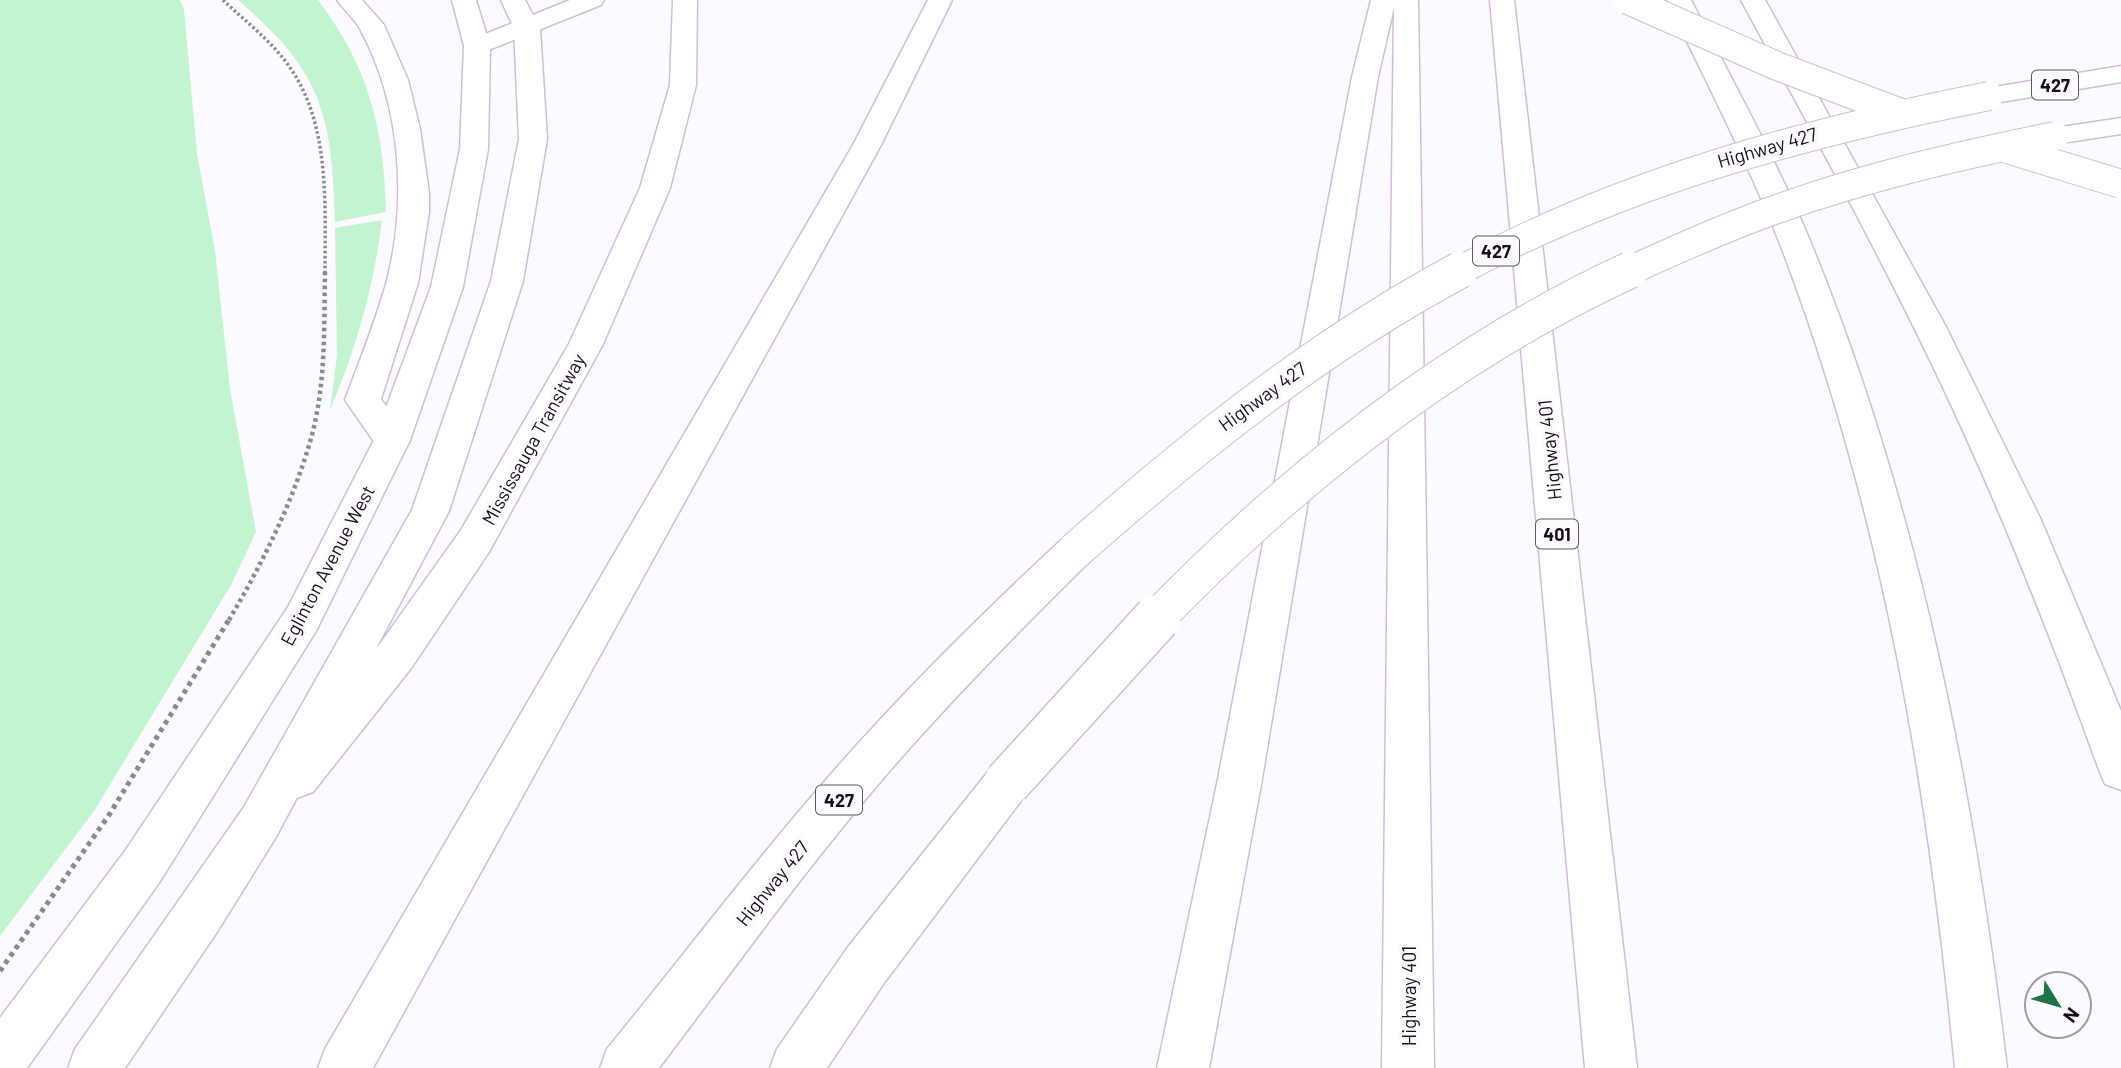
<svg xmlns="http://www.w3.org/2000/svg" width="2121" height="1068" font-family="Barlow,sans-serif">
  <rect width="100%" height="100%" fill="#fcf9ff"/>
  <path fill="#c2f4d1" d="M0,0H180L184,10L197,154L215,251L230,389L256,532L231,585L94,811L0,936Z
    M238,0H318C369,67 384,129 386,212L335,222C332,113 322,72 238,0Z
    M382,220C374,286 356,349 330,410L337,355L335,228Z"/>
  <g fill="none" stroke-linecap="round" stroke-linejoin="round">
    <g stroke="#cfbed9" stroke-width="3">
      <path id="minor" d="M337,0H362L384,25L408,80L420,129L429,193V212L418,283L381,399L410,440L405,449L392,453L379,449L345,400C359,362 375,323 386,284C408,202 401,104 360,29C354,18 344,10 337,0Z
        M570,0H604L601,5L486,51L477,54L468,51L464,46L468,41Z
        M673,0H697L696,85L670,188L603,344L489,552L412,667L313,792L297,798L281,792L275,777L281,762L382,641L461,530L569,344L640,188L670,85Z"/>
    </g>
    <g stroke="#cfbed9" stroke-width="3">
      <path id="major" d="M452,0H476L490,46L488,149L463,287L410,440L316,631L159,883L27,1068H0V1018L125,851L288,607L374,440L431,287L460,149L464,46Z
        M501,0H525L540,28L547,139L523,281L449,511L276,837L217,932L125,1068H68L75,1049L244,807L412,510L491,281L519,139L514,28Z"/>
    </g>
    <g stroke="#cfbed9" stroke-width="3">
      <path id="highway" d="M928,0H952L881,145L373,1068H318L325,1049L853,145Z
        M1371,0H1418L1434,1068H1382L1394,7L1378,77L1262,779L1209,1068H1157L1218,779L1352,77Z
        M1490,0H1514L1637,1068H1585Z
        M1667,0H1691C1733,82 1778,163 1813,248C1920,511 1973,787 2007,1068H1955C1928,786 1883,515 1782,249C1749,164 1706,82 1667,0Z
        M1741,0H1765L1946,327L2041,520L2121,711V790L2105,784L2099,770C2051,636 1999,505 1938,377C1877,249 1808,124 1741,0Z
        M2121,66V82L1989,104L1979,102L1975,96L1979,90L1989,88Z
        M2121,118V134L2055,144L2045,142L2041,136L2045,130L2055,128Z
        M1075,535L1089,540L1094,551L1089,562C1027,623 966,685 908,750C819,850 740,961 659,1068H600L607,1049C696,940 781,826 877,723C936,659 998,599 1061,540Z
        M1007,762L1023,768L1029,783L1023,798L884,983L827,1068H770L777,1049L848,947L991,768Z"/>
    </g>
    <path stroke="#8d8991" stroke-width="3.5" stroke-dasharray="2.5 2.5" stroke-linecap="butt" d="M223,0C246,22 273,42 291,69C330,126 325,205 325,272"/>
    <path stroke="#8d8991" stroke-width="4.5" stroke-dasharray="3.5 3.5" stroke-linecap="butt" d="M229,620C263,562 294,500 312,435C326,382 324,324 325,270"/>
    <path stroke="#8d8991" stroke-width="5" stroke-dasharray="4.5 4.5" stroke-linecap="butt" d="M0,971L109,815L230,618"/>
    <use href="#minor" fill="#fff" fill-rule="evenodd"/>
    <use href="#major" fill="#fff" fill-rule="evenodd"/>
    <use href="#highway" fill="#fff" fill-rule="evenodd"/>
    <g stroke="#cfbed9" stroke-width="30" stroke-linecap="butt">
      <path id="highway-bridge-far2" d="M1628,0L1777,66L1901,113
        M2004,148L2121,184
        M1457,272C1623,182 1804,133 1989,96
        M1627,272C1677,249 1728,226 1780,208C1869,176 1962,155 2055,136"/>
    </g>
    <g stroke="#cfbed9" stroke-width="38" stroke-linecap="butt">
      <path id="highway-bridge-far1" d="M1075,551C1195,445 1318,346 1460,270
        M1155,620C1291,480 1452,352 1630,270"/>
    </g>
    <g stroke="#cfbed9" stroke-width="49" stroke-linecap="butt">
      <path id="highway-bridge" d="M1007,783L1157,618"/>
    </g>
    <use href="#highway-bridge-far2" stroke="#fff" stroke-width="28"/>
    <use href="#highway-bridge-far1" stroke="#fff" stroke-width="36"/>
    <use href="#highway-bridge" stroke="#fff" stroke-width="46"/>
  </g>
  <g text-anchor="middle" dominant-baseline="central" stroke-width="7" stroke-linejoin="round" paint-order="stroke">
    <g fill="#fcf9ff" stroke="#5b565f" stroke-width="2">
      <rect x="2032" y="70.5" width="46" height="29" rx="5"/>
      <rect x="1473" y="236.5" width="46" height="29" rx="5"/>
      <rect x="1536" y="519.5" width="42" height="29" rx="5"/>
      <rect x="816" y="785.5" width="46" height="29" rx="5"/>
    </g>
    <g font-size="18" font-weight="bold" fill="#16101a">
      <text x="2055" y="85">427</text>
      <text x="1496" y="251">427</text>
      <text x="1557" y="534">401</text>
      <text x="839" y="800">427</text>
    </g>
    <g font-size="19" fill="#16101a" stroke="#fcf9ff">
      <text transform="translate(1767 147) rotate(-16)">Highway 427</text>
      <text transform="translate(1262 396) rotate(-36)">Highway 427</text>
      <text transform="translate(533 439) rotate(-61)">Mississauga Transitway</text>
      <text transform="translate(1549 450) rotate(-96)">Highway 401</text>
      <text transform="translate(327 565) rotate(-62)">Eglinton Avenue West</text>
      <text transform="translate(772 883) rotate(-51)">Highway 427</text>
      <text transform="translate(1408 996) rotate(-90)">Highway 401</text>
    </g>
  </g>
  <g transform="translate(2058 1005) rotate(127)"><circle r="33" fill="#fcf9ff" stroke="#a09ca3" stroke-width="2"/>
  <path d="M0-5L12 26L0 18L-12 26Z" fill="#207345"/>
  <text y="-10" font-size="19" font-weight="bold" text-anchor="middle" fill="#16101a">N</text>
  </g>
</svg>
